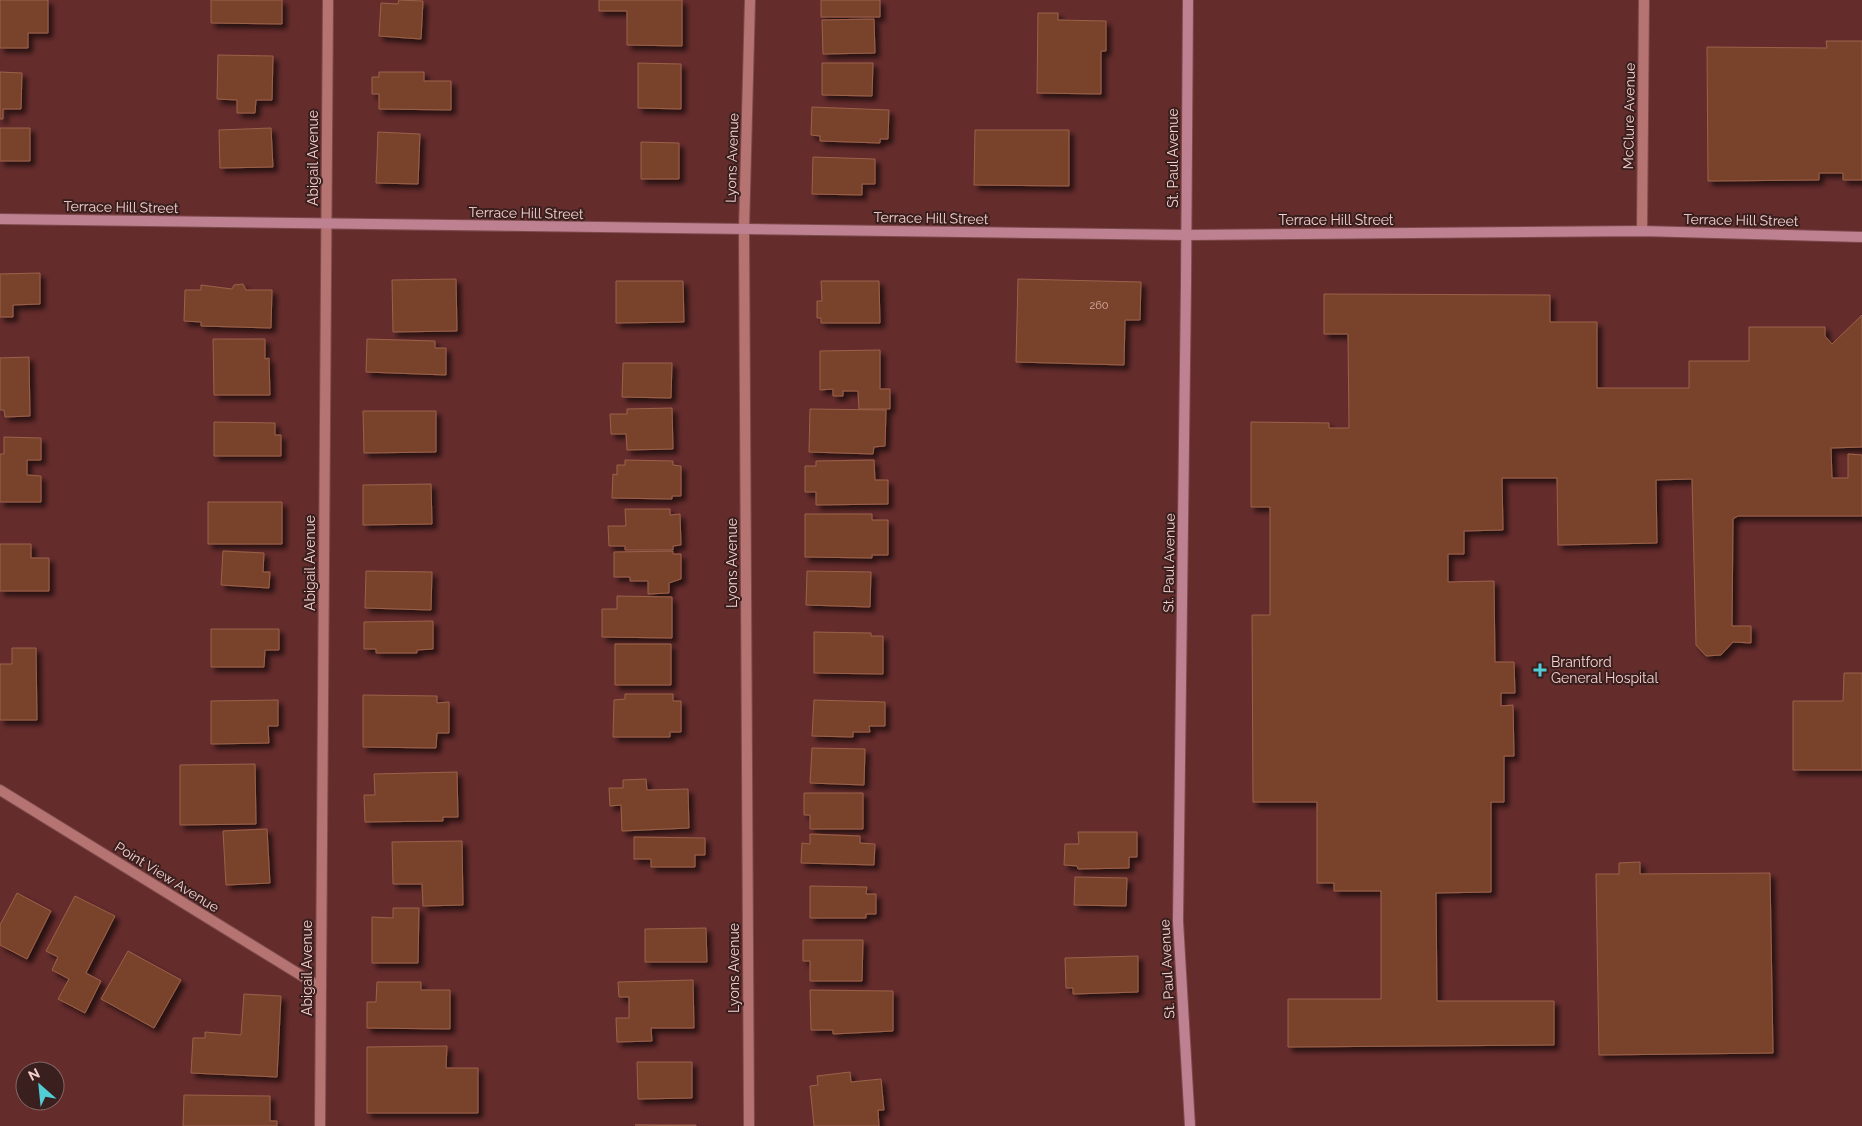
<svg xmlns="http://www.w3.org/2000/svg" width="1862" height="1126" font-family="Raleway,sans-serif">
  <defs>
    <filter id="shadow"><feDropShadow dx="4.5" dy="4.5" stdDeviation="2.5" flood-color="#0009"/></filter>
  </defs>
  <rect width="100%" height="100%" fill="#652c2c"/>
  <path fill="#79432c" stroke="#9b614a" filter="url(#shadow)" d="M0,0H48V33H28V48H0Z
    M211,0H282V24L211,23Z
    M399,0L423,1L421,39L379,36L381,3L398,4Z
    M599,0H682V46L627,45V11H599Z
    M821,0H880V17H821Z
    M1038,13H1058V20L1106,21V51H1101V94L1037,93Z
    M874,19L875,53L823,54L822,20Z
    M1826,41H1862V180H1843V173H1819V180L1708,181L1707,47L1827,48Z
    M218,55L273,56L272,100H256L255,113H237V100L217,99Z
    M638,63L681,64V109L638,108Z
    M822,63H873L872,96L822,95Z
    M0,72L22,73L21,109H3V119H0Z
    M379,72H424V81H451V110L379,109V94H372V77H379Z
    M812,107L889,110L888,139H880V143L820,141V136L811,135Z
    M0,128H30V161H0Z
    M271,128L273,167L220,168L219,130Z
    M975,130H1069V186L974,185Z
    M378,132L420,134L418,184L376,183Z
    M641,142L679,143V179H641Z
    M813,157L875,159V184H862V195L812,194Z
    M40,273V304L13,305V317H0V274Z
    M456,279L457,331L393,332L392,280Z
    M1018,279L1141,282L1140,320H1125L1124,365L1016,362Z
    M616,281H683L684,322L616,323Z
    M821,281H879L880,323H821V318H817V301H822Z
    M243,284L246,290H272L271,328L201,326V322L184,321L185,290H201V285L232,289L234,285Z
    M1324,294L1550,295V322H1597V388H1689V361H1749V327H1825V336L1832,344L1862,315V447L1831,448L1832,478H1848V454L1862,455V516H1738L1733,519L1732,626H1751V643L1733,642L1721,655L1706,656L1696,645L1692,479L1656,480L1657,543L1558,545L1557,478H1502L1503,530L1464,531V554H1448V582L1494,581L1495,662H1514L1515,693H1501V706L1513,705L1514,756H1504V802H1491V892L1436,893L1437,1001H1554V1045L1288,1047V999H1381V891H1334V883H1317V802H1253L1252,615H1270V507H1251V422L1329,423V428H1349L1348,334H1324Z
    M213,339H265V359L269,358L270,395H214Z
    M367,339L435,341V348H446V375L366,372Z
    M880,350V389H890V409H859L858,391H843V396H833V389L820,390V351Z
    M29,357L30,416L5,417L4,410H0V358Z
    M623,363H672L671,398L622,397Z
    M672,408L673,449L627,450L626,434H611L610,414H627V409Z
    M810,409L886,410L885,446L874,447L873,454L809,452Z
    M363,411H436V452L364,453Z
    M214,422L275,423V435H281V456H214Z
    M4,437L41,438V460H27V475L41,476V502H0V454H4Z
    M625,460L673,461V465L681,466V496H672V499L612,498L613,474L617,475V465H625Z
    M874,460L875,480H888V504L816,505V492H805V466H816V461Z
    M431,484L432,524L363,525V485Z
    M208,502H282V544H208Z
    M625,509H670V515L680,514L681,545L673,546V550H625V546H609L608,526H626Z
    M805,514H872V520H888V555H872V558L805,557Z
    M0,544H31V558H49V591H0Z
    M223,551L264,553L263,572H270L269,588L221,585Z
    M673,551V554H681V579L669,583V593L648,594V581H630V577H614V552Z
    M366,571L432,572L431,610L365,608Z
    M807,571L871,572L870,607L806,605Z
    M617,596L672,597V638L602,637V609H617Z
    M433,621V649L417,650V653H376V649H364V622Z
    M211,629H279V650H265L264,667H211Z
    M814,632L871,633V636H883V674L814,673Z
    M615,644H671V685H615Z
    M12,648H36L37,720H0V664H12Z
    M1844,673H1862V770H1793V701H1843Z
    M625,694H673V701H681V732H670V737H613L614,700L625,699Z
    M363,695L437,696V703L449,702V733H437L436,748L363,747Z
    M278,700V726H268L269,743L211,744V701Z
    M814,700L885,702V726H869L870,732H853V737L812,736Z
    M812,748L865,749L864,785L810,783Z
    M255,764L256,824L180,825V765Z
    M457,772L458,817H443V821L365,822L364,795H375L374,774Z
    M646,779L647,790L688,789L689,828L622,831L621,805L610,806L609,788H623V780Z
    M804,793H863V829H810V815H804Z
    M267,829L270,883L226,885L223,831Z
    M1078,832H1137V857H1129V868L1078,869L1077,866L1064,865L1065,844H1079Z
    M810,834L860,836V843L875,844L874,865L801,863L802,843L810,844Z
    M634,837L705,838V855H695V867H651V859H634Z
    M462,841L463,905L423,906L422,884H393L392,842Z
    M1640,862V874L1770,873L1773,1053L1599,1055L1596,874H1619V863Z
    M1075,877L1127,878L1126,906L1074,905Z
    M810,886L867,887L866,894H876V914H866V918H810Z
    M17,893L51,911L27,959L0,945V925Z
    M75,896L115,916L86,973L101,981L85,1013L58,999L69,979L52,970L58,957L46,951Z
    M393,908H419L418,963H372V917L393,918Z
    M706,928L707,962H645V929Z
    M803,940H863L862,981H810V961H803Z
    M128,951L181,980L154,1028L101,999Z
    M1138,956V992L1073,994V988H1066L1065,958Z
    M693,980L694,1028H651L652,1041L617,1042L616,1018H629V997H619L618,982Z
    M377,982H421V990H450V1029L367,1028V1002H376Z
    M810,990L893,991V1031L833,1034V1030H811Z
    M244,994L281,996L277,1077L191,1073L193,1038H205V1032L241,1035Z
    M447,1046L446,1068H478V1113H367V1047Z
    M637,1062H692V1098L638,1099Z
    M850,1072L851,1082L881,1079L884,1110H878L879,1126H814L810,1086L818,1085L817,1076Z
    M184,1095L270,1096V1121H277V1126H183Z
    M635,1125H696V1126Z"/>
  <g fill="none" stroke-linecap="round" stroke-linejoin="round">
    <g stroke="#7c4a4b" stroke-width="12">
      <path id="street" d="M1642,231L1644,0
        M0,790L320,987
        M320,1126L328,0
        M749,1126L744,229L750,0"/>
    </g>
    <g stroke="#7c4a4b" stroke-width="12">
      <path id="secondary" d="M1188,0L1186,284L1178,921L1190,1126
        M0,219L1187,235L1642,231L1862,237"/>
    </g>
    <use href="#street" stroke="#b57471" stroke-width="10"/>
    <use href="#secondary" stroke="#be8191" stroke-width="10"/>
  </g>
  <path fill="#52ccd5" stroke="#391f1e" stroke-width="2" d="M1537.5 662.5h5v5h5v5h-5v5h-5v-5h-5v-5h5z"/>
  <g text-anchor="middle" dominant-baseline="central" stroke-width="4" stroke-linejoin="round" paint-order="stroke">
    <g font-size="11" fill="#d6ada6">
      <text x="1099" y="305">260</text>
    </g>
    <g font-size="14" fill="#f5d0ce" stroke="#391f1e">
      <text transform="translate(1629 116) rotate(-89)">McClure Avenue</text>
      <text transform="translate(313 158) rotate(-90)">Abigail Avenue</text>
      <text transform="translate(732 158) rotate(-88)">Lyons Avenue</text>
      <text transform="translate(1173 158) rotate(-90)">St. Paul Avenue</text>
      <text transform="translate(121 207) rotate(1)">Terrace Hill Street</text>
      <text transform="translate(526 213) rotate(1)">Terrace Hill Street</text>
      <text transform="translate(931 218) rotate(1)">Terrace Hill Street</text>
      <text x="1336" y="220">Terrace Hill Street</text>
      <text transform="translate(1741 220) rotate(1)">Terrace Hill Street</text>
      <text transform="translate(310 563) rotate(-90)">Abigail Avenue</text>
      <text transform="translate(732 563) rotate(-90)">Lyons Avenue</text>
      <text transform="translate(1169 563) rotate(-89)">St. Paul Avenue</text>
      <text transform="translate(167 877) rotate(32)">Point View Avenue</text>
      <text transform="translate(307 968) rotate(-90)">Abigail Avenue</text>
      <text transform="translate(734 968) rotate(-90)">Lyons Avenue</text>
      <text transform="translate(1167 969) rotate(-93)">St. Paul Avenue</text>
    </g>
    <g font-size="14" fill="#f5d0ce" stroke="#391f1e" text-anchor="start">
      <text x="1551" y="662">Brantford<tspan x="1551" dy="16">General Hospital</tspan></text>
    </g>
  </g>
  <g transform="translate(40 1086) rotate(333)"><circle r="24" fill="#391f1e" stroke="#846664"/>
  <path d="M0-4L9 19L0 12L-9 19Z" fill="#52ccd5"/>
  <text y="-8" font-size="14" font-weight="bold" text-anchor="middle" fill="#f5d0ce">N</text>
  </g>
</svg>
